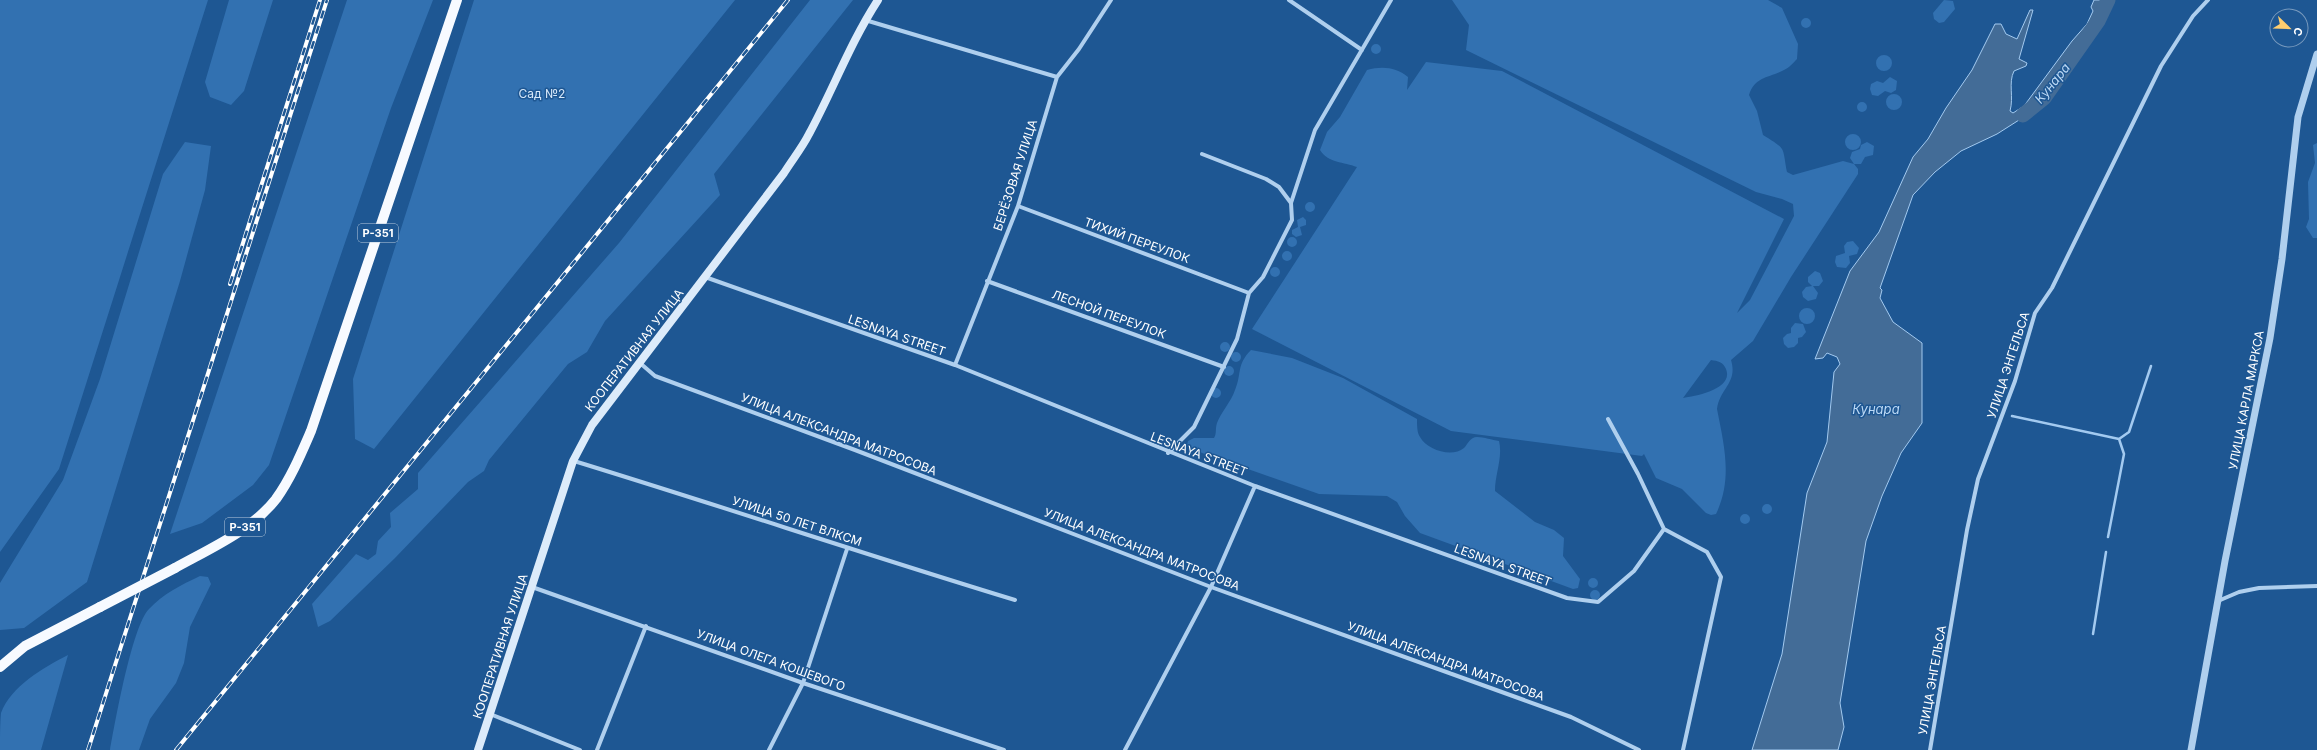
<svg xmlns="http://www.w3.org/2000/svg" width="2317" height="750" font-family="Inter,sans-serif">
  <rect width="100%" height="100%" fill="#1e5793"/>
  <path fill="#3271b1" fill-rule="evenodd" d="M0,0H208L59,469L0,552Z
    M229,0H273L244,91L231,105L210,97L205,82Z
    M347,0H433L391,108L269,465L253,485L202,523L170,534Z
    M474,0H735L374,449L355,439L353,379Z
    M810,0H853L714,174L720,195L605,321L587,352L568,364L489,460L484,471L468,482L395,558L330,621L318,627L312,604L356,554L368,560L376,554L378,541L391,527L390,513L418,489V473L619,243Z
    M1452,0H1768L1782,8L1798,44L1797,59C1793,63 1789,68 1784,70C1769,78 1755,76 1749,95L1757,111L1763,135C1787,150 1782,146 1787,172L1793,175L1843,161L1854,164L1850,158L1852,152L1860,149L1861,145L1867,142L1874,146L1873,155L1865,157L1861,164H1854L1858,169V174L1791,277L1753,341L1731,360C1738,383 1720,388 1717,409C1724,445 1733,479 1716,514L1711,515L1706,513L1682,489L1656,478L1644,454L1642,456L1451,431L1252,329L1357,167C1344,162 1328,163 1320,150L1327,132L1340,117L1367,70C1382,66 1396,67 1408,77L1407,90L1426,62L1502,71L1784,219L1737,313L1750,300L1794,216L1793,204L1782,199L1756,192L1466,50L1469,25ZM1711,360C1718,361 1723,362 1726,369C1734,389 1696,396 1683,398Z
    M1944,0L1953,1L1955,9L1944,22L1939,23L1934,19L1933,13Z
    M1801 23a5 5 0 1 1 10 0a5 5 0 1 1-10 0Z
    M1371 49a5 5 0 1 1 10 0a5 5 0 1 1-10 0Z
    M1876 63a8 8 0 1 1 16 0a8 8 0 1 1-16 0Z
    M1890,77L1897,81L1896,90L1891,93L1885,91L1878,96L1872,95L1870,89L1871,84L1877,81L1883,83Z
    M1886 102a8 8 0 1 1 16 0a8 8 0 1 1-16 0Z
    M1857 107a5 5 0 1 1 10 0a5 5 0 1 1-10 0Z
    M1845 142a8 8 0 1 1 16 0a8 8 0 1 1-16 0Z
    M185,142L211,146L205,190L180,281L87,582L24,628L0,630V583L63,480L100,379L163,174Z
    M2317,143V238H2313L2306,227L2309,219L2308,182L2315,163L2313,145Z
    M1305 207a5 5 0 1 1 10 0a5 5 0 1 1-10 0Z
    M1303,217L1306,220V225L1300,227L1302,235L1296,237L1292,234V230L1298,227L1297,220Z
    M1287 242a5 5 0 1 1 10 0a5 5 0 1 1-10 0Z
    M1853,241L1859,248L1857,254L1849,256L1850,263L1846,268L1837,267L1835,262L1836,256L1845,253L1844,246L1847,242Z
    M1282 256a5 5 0 1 1 10 0a5 5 0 1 1-10 0Z
    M1270 272a5 5 0 1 1 10 0a5 5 0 1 1-10 0Z
    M1815,271L1820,273L1823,281L1819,286H1813L1818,293L1816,299L1808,301L1803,297L1802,292L1806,287L1812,286L1808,282V277Z
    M1799 316a8 8 0 1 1 16 0a8 8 0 1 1-16 0Z
    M1795,323L1803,324L1806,332L1802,337L1798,338V343L1794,347L1788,348L1784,344L1783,338L1787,334L1791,333V328Z
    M1220 347a5 5 0 1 1 10 0a5 5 0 1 1-10 0Z
    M1251,350L1292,358L1343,378L1417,419C1417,425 1417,433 1420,437C1427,450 1452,458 1464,448C1468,444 1470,437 1477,437C1484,437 1492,440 1499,441C1503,457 1495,474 1495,491L1535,522L1554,530L1564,538L1563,556L1580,579L1578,588L1573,589L1420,533L1405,516L1397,502L1387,496L1319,494L1191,449L1187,445L1188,441L1194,438H1214C1217,433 1215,429 1217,423C1221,412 1231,402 1235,390C1242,374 1236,365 1251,350Z
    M1231 357a5 5 0 1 1 10 0a5 5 0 1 1-10 0Z
    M1224 371a5 5 0 1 1 10 0a5 5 0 1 1-10 0Z
    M1211 393a5 5 0 1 1 10 0a5 5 0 1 1-10 0Z
    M1762 509a5 5 0 1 1 10 0a5 5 0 1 1-10 0Z
    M1740 519a5 5 0 1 1 10 0a5 5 0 1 1-10 0Z
    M200,576L208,577L211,584L190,627L184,663L176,683L150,719L139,750H110C115,723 132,626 149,609C163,594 181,585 200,576Z
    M1588 583a5 5 0 1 1 10 0a5 5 0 1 1-10 0Z
    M1590 595a5 5 0 1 1 10 0a5 5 0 1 1-10 0Z
    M68,655L41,750H0C0,739 0,723 1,713C11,686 43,668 68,655Z"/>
  <path fill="#436c97" stroke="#a3caf0" d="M2094,0H2108L2094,30L2067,69L2030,113L1997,134L1961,151L1935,172L1913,195L1880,288L1882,290L1880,298L1893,322L1922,343V423L1901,453L1882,496L1866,541L1840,703L1844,727L1838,750H1752L1782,654L1807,493L1827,442L1834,372L1840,364L1837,357L1827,353L1823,358L1815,359L1850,271L1879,232L1913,157L1928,139L1946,108L1972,70L1995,24H2001L2006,34L2017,39L2030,10H2033L2019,59L2027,63L2026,66L2014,71C2008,83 2014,97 2010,111L2013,113L2024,106L2072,41L2087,24L2093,11L2091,7Z"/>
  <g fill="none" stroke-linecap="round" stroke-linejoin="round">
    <path stroke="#a3caf0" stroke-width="2.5" d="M2012,416L2119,439L2129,432L2151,366
      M2108,537L2124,454L2119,439
      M2093,634L2106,552"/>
    <path stroke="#436c97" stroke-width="15" d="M2023,115L2044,98L2098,21L2108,0"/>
    <path stroke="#afcfee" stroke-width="4" d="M1289,0L1362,50
      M865,20L1057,77
      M1202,154L1266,179L1279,187L1291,203
      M1018,206L1249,293
      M705,277L955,365L1255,486L1567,598L1598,602L1634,571L1664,529
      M987,281L1224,367
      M640,363L655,376L855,450L1211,587L1571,717L1639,750
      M955,365L1018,206L1057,77L1079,49L1111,0
      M1608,419L1638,474L1664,529L1707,552L1721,577L1683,750
      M1168,453L1194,427L1237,339L1249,293L1263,277L1292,220L1291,203L1315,130L1391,0
      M574,461C721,506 867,555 1015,600
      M532,587L803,683L1004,750
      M2218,601L2239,592L2259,588L2317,586
      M490,714L580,750
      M597,750L646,626
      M769,750L803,683L847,549
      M1125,750L1211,587L1255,486
      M1930,750L1967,530L1978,479L2015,381L2035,313L2052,288L2161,66L2193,16L2208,0"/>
    <path stroke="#afcfee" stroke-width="7" d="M2191,750L2225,561L2270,338L2282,259L2298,117L2317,54"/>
    <path stroke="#dcebfa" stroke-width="8" d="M478,750L573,461L592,425L784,173C792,160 802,148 809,134C833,90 850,43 878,0"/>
    <path stroke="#f7faff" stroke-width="10" d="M175,568C209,549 251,531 276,499C291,478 301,454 311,431L457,0
      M0,667L25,646L100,607"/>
    <g stroke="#fff" stroke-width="4">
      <path id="rail" d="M230,284L320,0
        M88,750L327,0
        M176,750L788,0"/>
    </g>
    <use href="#rail" stroke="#1e5793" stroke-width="2.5" stroke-dasharray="8" stroke-linecap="butt"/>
    <path stroke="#f7faff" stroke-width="10" d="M100,607L175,568"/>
  </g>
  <g text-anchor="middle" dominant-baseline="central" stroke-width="3" stroke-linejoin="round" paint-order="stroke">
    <g fill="#1e5793" stroke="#bccddf" stroke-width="1">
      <rect x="358" y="224" width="40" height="18" rx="3"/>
      <rect x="225" y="518" width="40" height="18" rx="3"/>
    </g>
    <g font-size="11" font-weight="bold" fill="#fff">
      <text x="378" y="233">Р-351</text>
      <text x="245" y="527">Р-351</text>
    </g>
    <g font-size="12" fill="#d6e8fa" stroke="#1e5793">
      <text x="542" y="93">Сад №2</text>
    </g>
    <g font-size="12" fill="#fff" stroke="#1e5793">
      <text transform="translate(1015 175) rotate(-72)">БЕРЁЗОВАЯ УЛИЦА</text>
      <text transform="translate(1137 240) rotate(20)">ТИХИЙ ПЕРЕУЛОК</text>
      <text transform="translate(1109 314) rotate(20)">ЛЕСНОЙ ПЕРЕУЛОК</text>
      <text transform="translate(897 335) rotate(19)">LESNAYA STREET</text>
      <text transform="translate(634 350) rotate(-52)">КООПЕРАТИВНАЯ УЛИЦА</text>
      <text transform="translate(2008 365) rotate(-72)">УЛИЦА ЭНГЕЛЬСА</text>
      <text transform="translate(2246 400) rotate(-79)">УЛИЦА КАРЛА МАРКСА</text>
      <text transform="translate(839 434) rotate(21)">УЛИЦА АЛЕКСАНДРА МАТРОСОВА</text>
      <text transform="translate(1199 454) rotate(21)">LESNAYA STREET</text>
      <text transform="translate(797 521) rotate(18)">УЛИЦА 50 ЛЕТ ВЛКСМ</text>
      <text transform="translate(1142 549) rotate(21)">УЛИЦА АЛЕКСАНДРА МАТРОСОВА</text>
      <text transform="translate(1503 565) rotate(20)">LESNAYA STREET</text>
      <text transform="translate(500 646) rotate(-72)">КООПЕРАТИВНАЯ УЛИЦА</text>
      <text transform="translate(771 660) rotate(20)">УЛИЦА ОЛЕГА КОШЕВОГО</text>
      <text transform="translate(1446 661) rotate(20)">УЛИЦА АЛЕКСАНДРА МАТРОСОВА</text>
      <text transform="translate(1932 680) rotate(-80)">УЛИЦА ЭНГЕЛЬСА</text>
    </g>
    <g font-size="13" font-style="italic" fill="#bcd9f5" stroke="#1e5793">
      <text transform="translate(2052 83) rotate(-51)">Кунара</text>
      <text x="1876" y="409">Кунара</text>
    </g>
  </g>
  <g transform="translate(2289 28) rotate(113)"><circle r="19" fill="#1e5793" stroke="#789abe"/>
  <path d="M0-3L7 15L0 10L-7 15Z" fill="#fdcd6f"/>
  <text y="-6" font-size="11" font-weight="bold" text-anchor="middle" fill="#ffffff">С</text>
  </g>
</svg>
